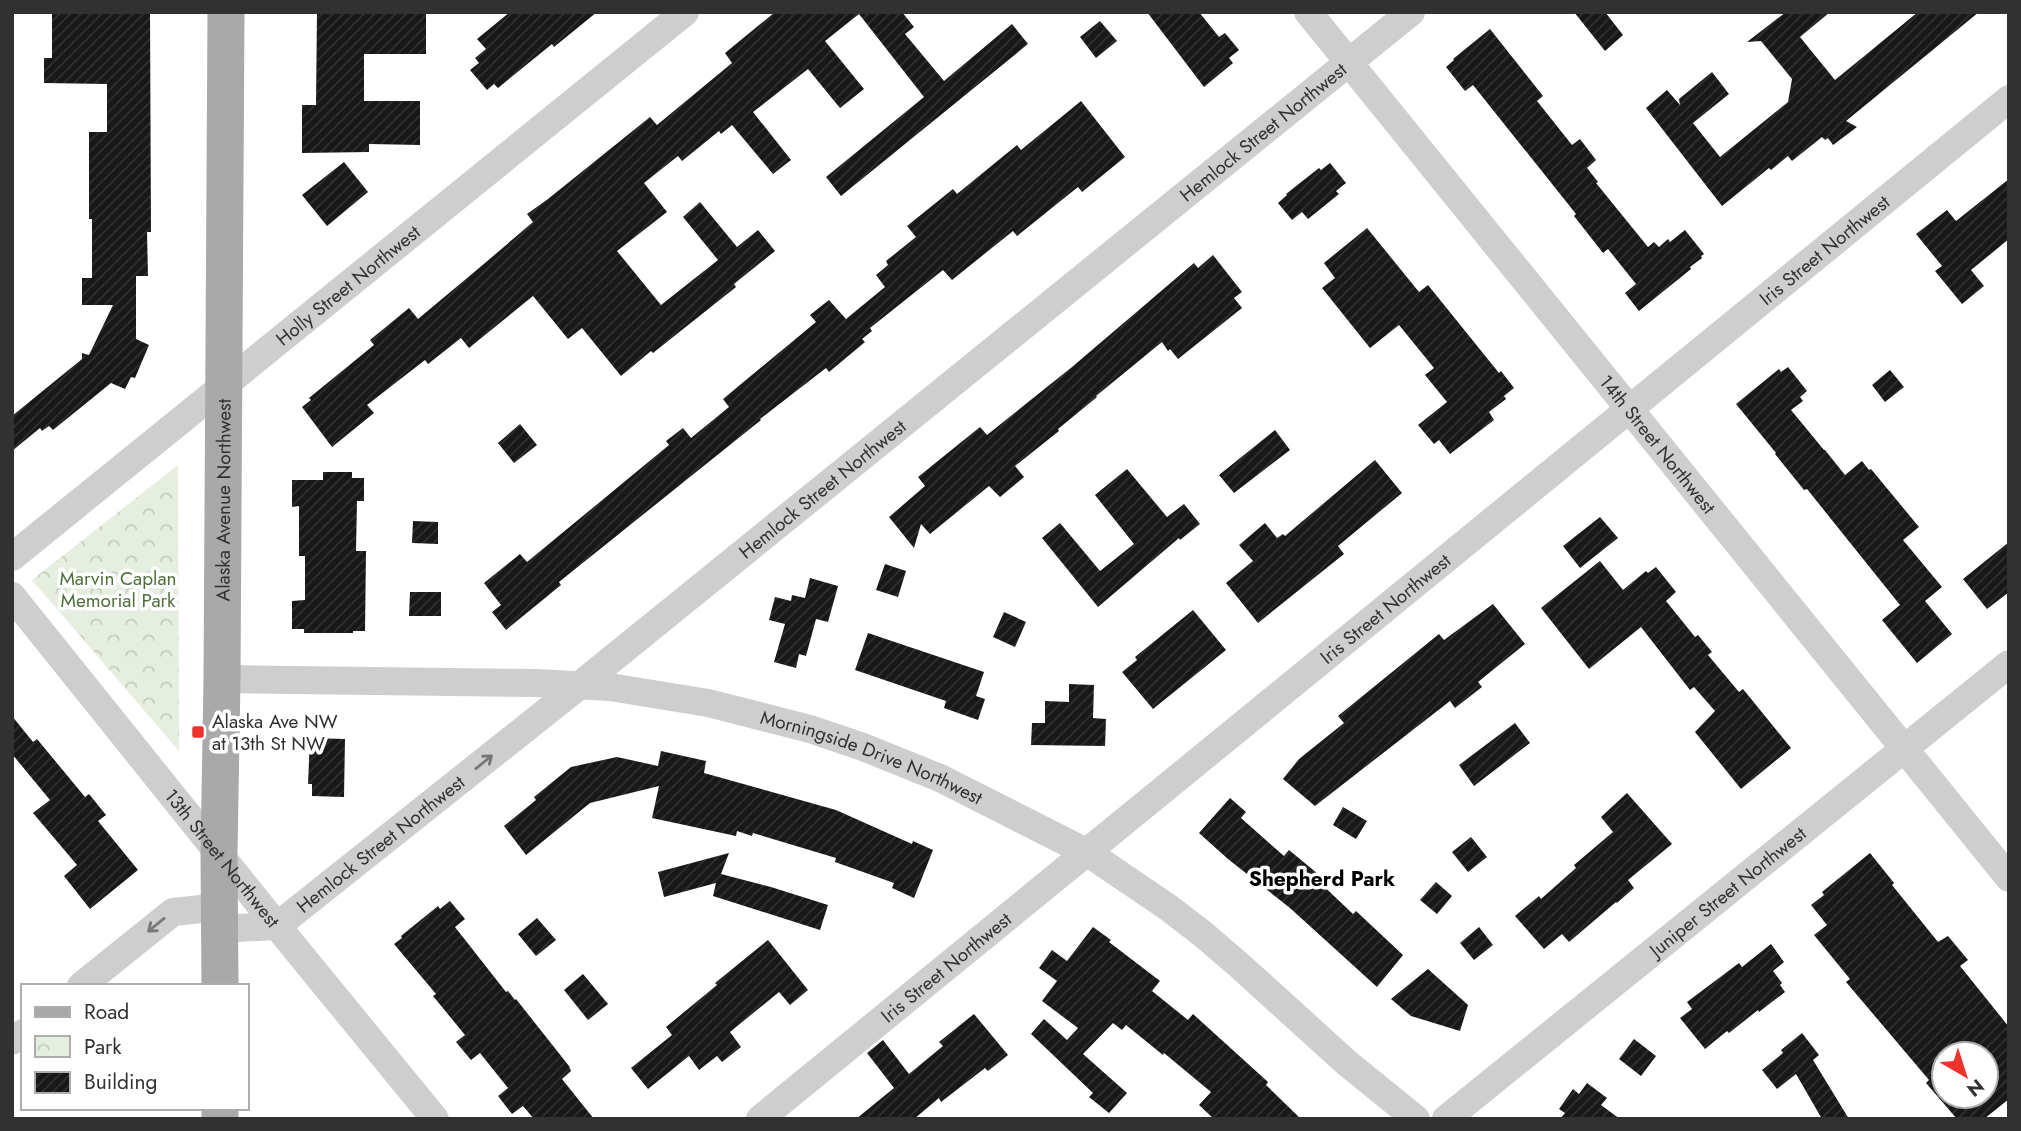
<svg xmlns="http://www.w3.org/2000/svg" width="2021" height="1131" font-family="Jost,sans-serif">
  <defs>
    <pattern id="park-crowns" width="20" height="18" patternUnits="userSpaceOnUse" patternTransform="scale(1.75)"><rect width="20" height="18" fill="#e5eedf"/><path d="M2 6a3 3 0 1 1 6 0M12 15a3 3 0 1 1 6 0" fill="none" stroke="#c5cdc0"/></pattern>
    <pattern id="building-hatch" width="6" height="6" patternUnits="userSpaceOnUse" patternTransform="scale(1.75)"><rect width="6" height="6" fill="#181818"/><path d="M-1 1l2-2M0 6l6-6M5 7l2-2" fill="none" stroke="#313131"/></pattern>
  </defs>
  <rect width="100%" height="100%" fill="#fff"/>
  <path fill="url(#park-crowns)" d="M178,465L179,751L32,580Z"/>
  <path fill="url(#building-hatch)" fill-rule="evenodd" d="M52,12H150L151,232H147L148,276H136V339L149,345L135,378L131,377L125,389L111,383L53,430L49,426L42,431L40,428L12,451V416L82,359V353L89,355L113,305H82V278H92V219H89V132H107V84L44,83V58H52Z
    M317,12H426V54H364V101H420V145L369,144V152L302,153V105H316Z
    M510,12H597L554,47L552,44L498,88L494,84L487,90L470,70L479,63L475,58L486,49L477,39Z
    M775,12H902L914,27L905,34L944,81L1012,24L1028,44L841,196L826,177L924,97L859,14L825,41L864,89L840,108L808,69L753,112L791,160L773,174L732,125L721,134L719,131L682,161L678,156L644,183L667,212L617,251L661,305L718,260L683,217L700,202L737,247L758,230L775,251L734,284L736,287L653,353L651,351L621,376L582,328L568,339L533,296L469,348L461,338L428,364L425,360L367,405L374,413L332,447L302,407L311,400L309,398L374,345L370,340L409,308L418,319L485,263L533,222L527,214L548,199L650,117L657,125L732,63L725,53Z
    M1147,12H1199L1219,37L1225,33L1239,50L1229,58L1233,63L1204,87Z
    M1574,12H1605L1623,35L1605,51Z
    M1786,12H1830L1800,37L1835,80L1918,12H1979L1846,121L1857,127L1833,145L1828,138L1825,140L1822,137L1792,161L1788,156L1771,170L1769,168L1722,206L1646,108L1667,90L1680,105L1679,99L1712,72L1729,94L1693,123L1720,157L1788,102L1792,79L1761,41L1747,42Z
    M1100,21L1117,41L1096,58L1080,37Z
    M1490,29L1543,96L1537,101L1572,145L1580,139L1596,160L1587,168L1598,182L1596,183L1648,247L1654,242L1659,247L1668,239L1670,242L1685,230L1704,254L1701,256L1702,258L1690,267L1691,269L1639,311L1625,293L1636,284L1608,249L1603,253L1574,216L1576,214L1473,85L1465,91L1446,67L1454,60L1453,59Z
    M1081,101L1125,157L1082,192L1078,187L1017,236L1013,231L952,280L943,270L870,328L872,331L862,339L865,342L829,372L826,368L760,419L761,420L559,582L561,585L506,630L492,612L501,605L484,583L520,554L527,562L669,445L666,441L683,428L691,438L729,407L723,399L816,322L810,315L829,300L846,319L885,287L876,275L888,265L886,261L916,237L907,226L953,189L957,194L1017,145L1021,150Z
    M344,162L368,192L327,226L302,195Z
    M1330,163L1346,183L1336,191L1339,194L1308,219L1302,212L1292,220L1278,203L1287,195L1286,194L1319,168L1321,170Z
    M2009,179V239L1971,270L1984,286L1962,304L1935,271L1942,266L1916,234L1947,210L1956,221Z
    M1367,228L1419,292L1428,285L1499,373L1501,371L1514,388L1504,396L1506,399L1489,412L1494,420L1450,454L1439,440L1434,444L1418,425L1447,402L1425,375L1434,368L1399,325L1370,348L1322,288L1335,278L1324,263Z
    M1213,255L1242,292L1234,298L1242,308L1178,359L1170,349L1168,351L1162,342L1096,396L1097,397L1058,429L1059,431L1015,466L1024,477L1000,497L989,486L930,534L921,524L914,548L889,517L925,486L918,477L980,427L987,435L1072,367L1194,263L1198,268Z
    M1788,367L1807,391L1800,397L1803,401L1791,410L1824,450H1825L1845,475L1862,461L1869,470L1871,469L1919,527L1903,540L1942,587L1925,601L1952,634L1917,663L1882,620L1900,605L1807,489L1804,490L1775,454L1776,453L1736,404L1779,369L1781,372Z
    M1890,370L1904,387L1885,402L1872,385Z
    M520,424L537,445L514,463L498,443Z
    M1275,430L1290,450L1234,493L1219,475Z
    M1375,460L1402,493L1338,546L1344,554L1258,623L1226,583L1253,561L1239,545L1265,523L1277,538L1283,534L1285,536Z
    M1127,469L1167,517L1184,504L1200,524L1180,540L1179,538L1098,607L1042,538L1060,523L1100,571L1134,544L1095,495Z
    M323,472H352V478H364V501H357L356,551H366L365,631H353V633H304V629H292V601L305,600V556H299V506L292,507V480H323Z
    M1600,517L1618,538L1580,568L1563,546Z
    M413,521L438,522V544L412,543Z
    M2009,542V592L1987,609L1963,579Z
    M1600,561L1623,590L1646,571L1648,573L1656,567L1676,592L1666,601L1695,637L1698,635L1712,652L1708,655L1739,692L1743,689L1791,748L1741,789L1695,732L1715,711L1694,687L1690,690L1641,627L1589,669L1541,608Z
    M885,564L906,571L898,597L876,590Z
    M810,578L838,586L828,622L816,619L806,656L799,654L796,668L774,662L785,624L769,620L775,597L791,601L792,595L805,598Z
    M410,592H441V616H409Z
    M1493,604L1525,644L1478,682L1482,687L1455,708L1450,701L1315,806L1283,779L1299,759L1344,723L1338,716L1439,634L1444,640Z
    M1193,610L1226,650L1153,709L1122,672L1137,660L1135,657Z
    M1004,612L1026,622L1015,647L993,637Z
    M868,633L984,672L976,696L985,699L978,720L944,708L946,701L855,670Z
    M1069,684L1094,685L1093,718L1106,719L1105,746L1031,745L1032,723H1045V701L1069,702Z
    M12,716L33,742L37,739L85,797L89,794L106,815L98,821L138,870L90,909L64,876L77,865L33,813L50,800L12,754Z
    M1515,723L1530,743L1474,786L1459,765Z
    M310,738L345,739L344,797L312,796V784H308Z
    M661,751L706,761L704,773L836,810L912,844L913,841L933,850L914,898L892,888L894,883L835,862L836,858L753,833L752,836L737,831L736,836L652,818L659,786L590,803L526,855L504,826L536,800L534,797L571,767L617,757L658,766Z
    M1627,793L1672,844L1628,880L1634,888L1617,903L1616,902L1569,942L1562,934L1544,949L1515,916L1539,896L1541,899L1576,868L1574,865L1613,832L1601,817Z
    M1230,798L1246,812L1241,818L1284,856L1289,850L1318,874L1315,878L1353,914L1356,911L1403,955L1377,987L1290,908L1228,859L1199,833Z
    M1343,807L1367,821L1356,839L1333,825Z
    M1471,837L1487,857L1468,872L1452,852Z
    M729,853L721,874L771,887L828,905L820,930L713,896L716,883L664,897L658,872Z
    M1870,853L1894,883L1892,885L1938,942L1948,936L1968,960L1960,966L2009,1027V1099L1984,1119H1957L1926,1083L1929,1080L1846,982L1850,979L1814,935L1827,925L1811,905L1824,895L1822,892ZM1944,1054H1986V1096H1944Z
    M1436,882L1452,896L1437,914L1420,900Z
    M450,901L465,919L455,927L506,992L508,991L515,1000L516,999L569,1066L571,1071L562,1079L594,1119H534L523,1106L512,1114L498,1096L508,1088L480,1053L471,1060L456,1042L465,1035L433,996L436,994L394,944L402,938L401,936L438,906L440,909Z
    M537,918L556,940L536,956L518,934Z
    M1093,927L1111,940L1109,942L1160,981L1152,991L1188,1020L1193,1014L1268,1082L1266,1085L1301,1119H1214L1199,1105L1211,1092L1164,1053L1163,1055L1126,1025L1122,1030L1113,1023L1083,1054L1127,1093L1109,1113L1089,1097L1093,1093L1031,1034L1044,1019L1067,1040L1078,1028L1042,1001L1057,981L1039,968L1052,950L1067,961Z
    M1479,927L1493,945L1474,960L1460,943Z
    M768,940L808,990L790,1005L779,992L730,1032L741,1047L722,1062L717,1056L699,1070L689,1056L648,1089L631,1068L672,1035L666,1027L717,985L715,983Z
    M1771,944L1784,962L1773,971L1782,983L1780,985L1785,992L1759,1012L1758,1010L1729,1033L1727,1031L1705,1049L1680,1018L1692,1009L1687,1002L1739,963L1742,967Z
    M1428,969L1468,1005L1460,1031L1411,1016L1391,999Z
    M583,974L608,1004L588,1020L564,990Z
    M974,1014L1008,1055L988,1071L985,1068L941,1102L939,1098L914,1119H856L894,1088L867,1053L883,1040L909,1074L943,1046L939,1042Z
    M1802,1033L1819,1055L1813,1060L1849,1119H1822L1796,1074L1777,1089L1762,1070L1783,1053L1781,1050Z
    M1634,1039L1656,1056L1641,1076L1619,1059Z
    M1587,1083L1607,1098L1601,1105L1620,1119H1560L1565,1113L1559,1109L1573,1089L1579,1094Z"/>
  <g fill="none" stroke-linecap="round" stroke-linejoin="round">
    <g stroke="#cecece" stroke-width="28">
      <path id="s1" d="M1308,12L2009,878"/>
      <path id="s2" d="M12,557L685,12"/>
      <path id="s3" d="M12,596L277,926L435,1119"/>
      <path id="s4" d="M222,679L536,683L610,687L708,703L810,729L863,747L940,778L1088,853L1169,908L1204,935L1240,966L1347,1063L1416,1119"/>
      <path id="s5" d="M220,929L277,926L580,685L1411,12"/>
      <path d="M81,986L173,912L220,907"/>
      <path d="M12,1041L23,1033"/>
      <path id="s6" d="M760,1119L2009,99"/>
      <path id="s7" d="M1446,1119L2009,664"/>
    </g>
    <g stroke="#a9a9a9" stroke-width="37">
      <path id="s8" d="M220,986L219,853L222,679L226,12"/>
      <path d="M220,1108V1119"/>
    </g>
  </g>
  <defs><path id="oneway-shaft" d="M-6 0H5M1.5-3L5.5 0L1.5 3" fill="none" stroke-width="1.6" stroke-linecap="round" stroke-linejoin="round" transform="scale(1.75)"/></defs>
  <g stroke="#787878">
    <use href="#oneway-shaft" transform="translate(484 762) rotate(-39)"/>
    <use href="#oneway-shaft" transform="translate(156 925) rotate(141)"/>
  </g>
  <rect fill="#ef322c" stroke="#fff" stroke-width="2.5" x="191" y="725" width="14" height="14" rx="3.5"/>
  <g text-anchor="middle" dominant-baseline="central" stroke-width="7" stroke-linejoin="round" paint-order="stroke">
    <g font-size="19" fill="#313131" stroke="#fff">
      <text stroke="none"><textPath href="#s5" startOffset="1323">Hemlock Street Northwest</textPath></text>
      <text stroke="none"><textPath href="#s6" startOffset="1374">Iris Street Northwest</textPath></text>
      <text stroke="none"><textPath href="#s2" startOffset="432">Holly Street Northwest</textPath></text>
      <text stroke="none"><textPath href="#s1" startOffset="556">14th Street Northwest</textPath></text>
      <text stroke="none"><textPath href="#s5" startOffset="756">Hemlock Street Northwest</textPath></text>
      <text stroke="none"><textPath href="#s8" startOffset="486">Alaska Avenue Northwest</textPath></text>
      <text stroke="none"><textPath href="#s6" startOffset="807">Iris Street Northwest</textPath></text>
      <text stroke="none"><textPath href="#s4" startOffset="660">Morningside Drive Northwest</textPath></text>
      <text stroke="none"><textPath href="#s5" startOffset="189">Hemlock Street Northwest</textPath></text>
      <text stroke="none"><textPath href="#s3" startOffset="336">13th Street Northwest</textPath></text>
      <text stroke="none"><textPath href="#s7" startOffset="362">Juniper Street Northwest</textPath></text>
      <text stroke="none"><textPath href="#s6" startOffset="240">Iris Street Northwest</textPath></text>
    </g>
    <g font-size="19" fill="#4e703b" stroke="#fff">
      <text x="118" y="578">Marvin Caplan<tspan x="118" dy="22">Memorial Park</tspan></text>
    </g>
    <g font-size="19" fill="#313131" stroke="#fff" text-anchor="start">
      <text x="212" y="721">Alaska Ave NW<tspan x="212" dy="22">at 13th St NW</tspan></text>
    </g>
    <g font-size="21" font-weight="bold" fill="#000" stroke="#fff">
      <text x="1322" y="879">Shepherd Park</text>
    </g>
  </g>
  <rect width="2021" height="1131" fill="none" stroke="#313131" stroke-width="28"/>
  <rect x="21" y="984" width="228" height="126" fill="#ffffff" stroke="#adadad" stroke-width="2"/>
  <rect x="35" y="1007" width="35" height="10" fill="#a9a9a9" stroke="#adadad" stroke-width="2"/>
  <text x="84" y="1019" font-size="21" fill="#313131">Road</text>
  <rect x="35" y="1036" width="35" height="21" fill="url(#park-crowns)" stroke="#adadad" stroke-width="2"/>
  <text x="84" y="1054" font-size="21" fill="#313131">Park</text>
  <rect x="35" y="1072" width="35" height="21" fill="url(#building-hatch)" stroke="#adadad" stroke-width="2"/>
  <text x="84" y="1089" font-size="21" fill="#313131">Building</text>
  <g transform="translate(1965 1075) rotate(141)"><circle r="33" fill="#ffffff" stroke="#adadad" stroke-width="2"/>
  <path d="M0-5L12 26L0 18L-12 26Z" fill="#ef322c"/>
  <text y="-10" font-size="19" font-weight="bold" text-anchor="middle" fill="#313131">N</text>
  </g>
</svg>
